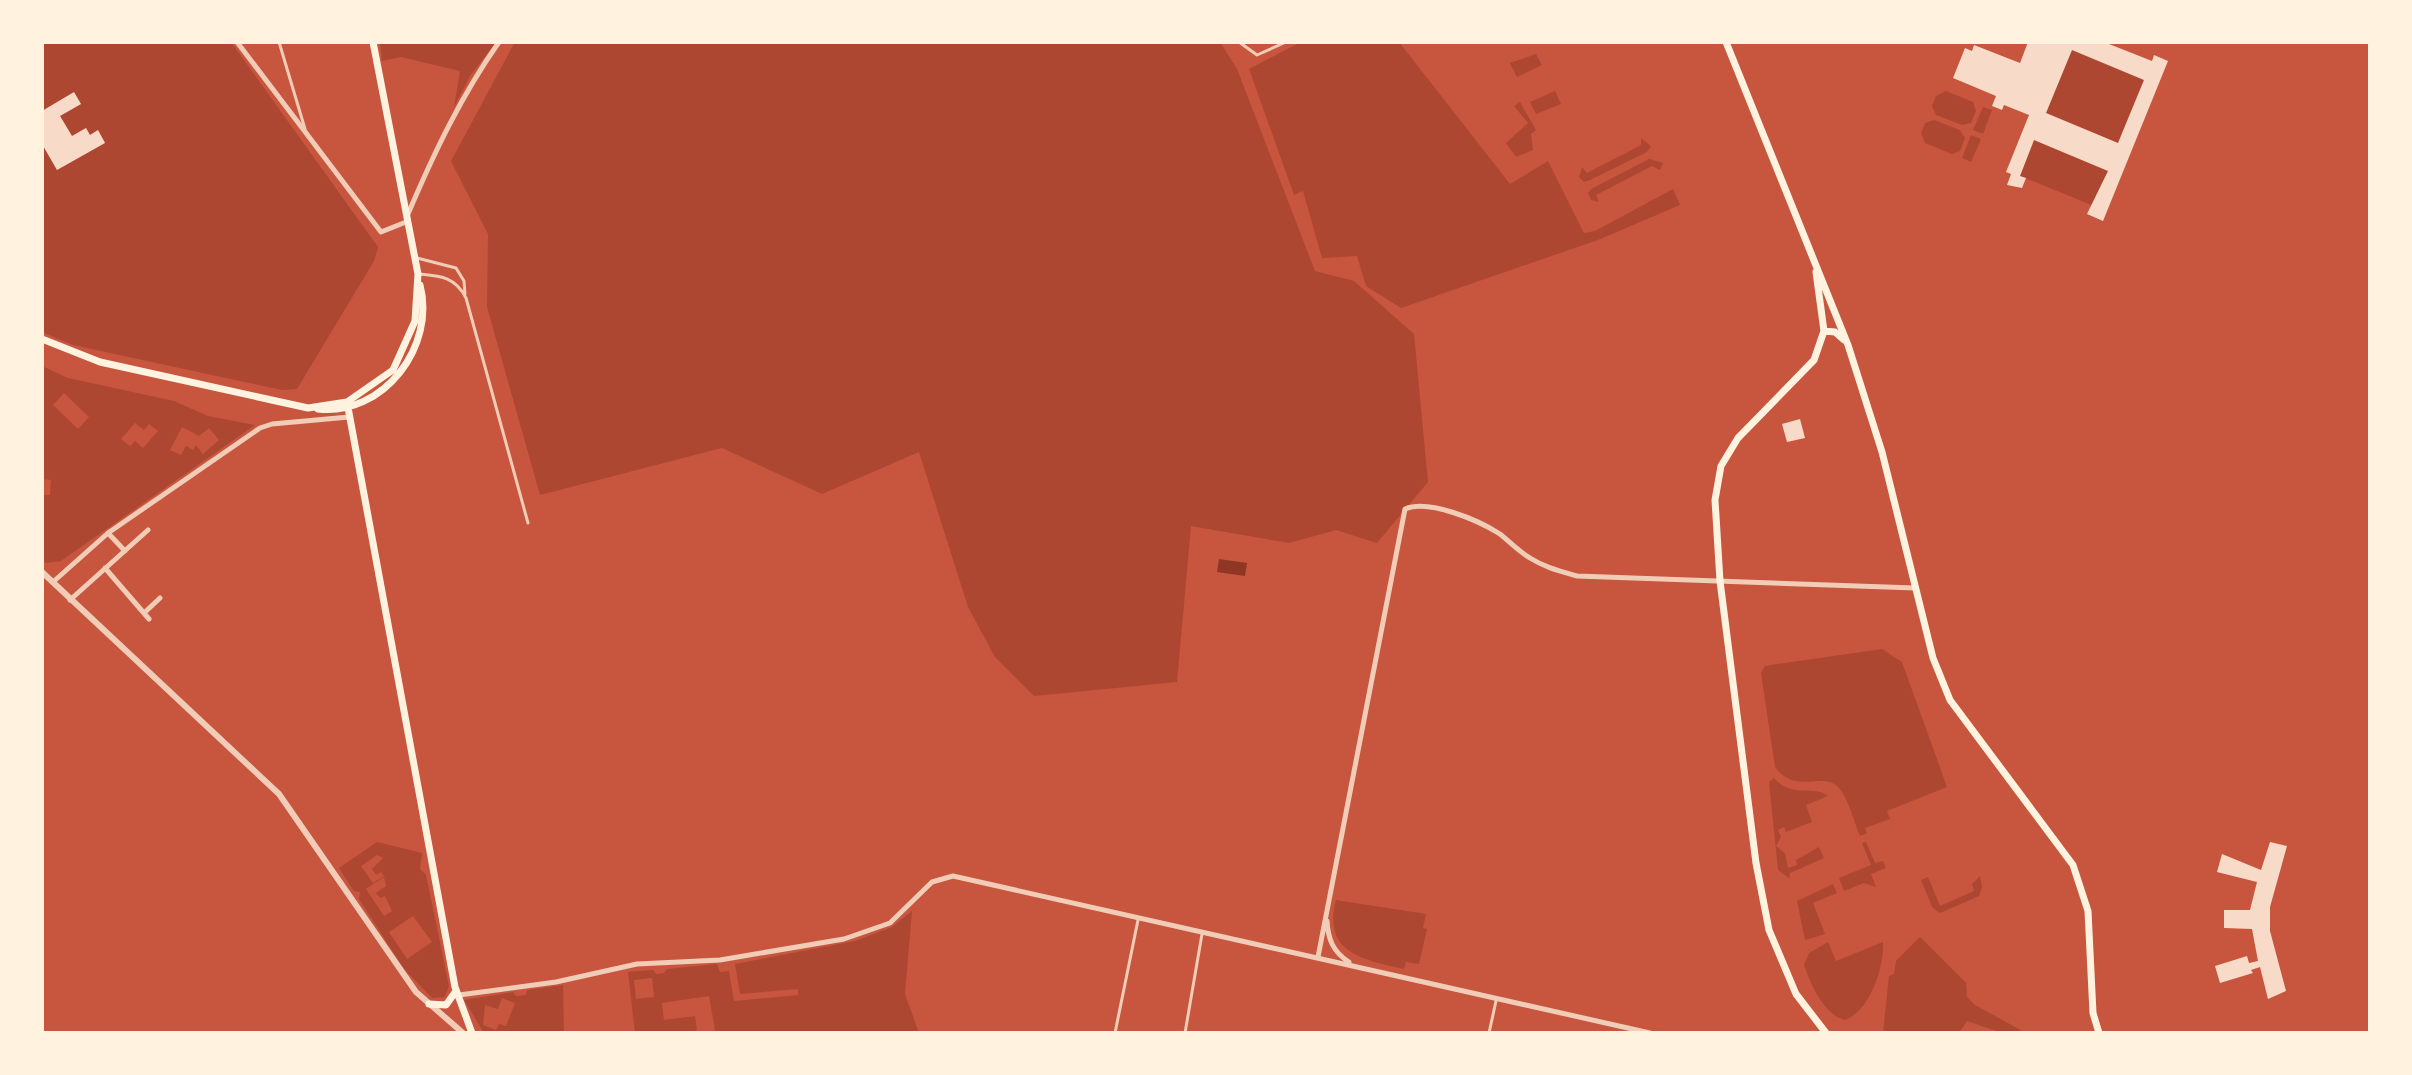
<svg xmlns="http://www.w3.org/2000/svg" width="2412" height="1075" font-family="'Public Sans',sans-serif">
  <rect width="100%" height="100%" fill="#c8553d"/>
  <path fill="#ae4732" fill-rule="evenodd" d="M42,42H231L378,247L374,261L297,389L282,390L73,345L42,332V144L57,170L105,142L98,131L90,135L86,128L72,136L60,116L81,104L74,93L42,111Z
    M380,42H496L470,76L454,107L460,71L401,57L382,61Z
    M515,42H1220L1237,69L1315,271L1354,281L1414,334L1428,482L1377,543L1336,530L1289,543L1191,526L1177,682L1034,696L995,657L968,607L919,452L822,494L722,448L540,495L487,307L488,234L451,161Z
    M1301,42H1399L1510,184L1548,161L1584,233L1595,231L1673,189L1680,205L1598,240L1401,308L1366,286L1357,256L1322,258L1303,191L1294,195L1249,69Z
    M2072,50L2144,80L2118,143L2046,113Z
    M1536,54L1542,65L1517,77L1510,63Z
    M1555,91L1561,104L1536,114L1530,102Z
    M1946,91L1973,102L1976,111L1971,123L1962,125L1936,115L1932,106L1936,96Z
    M1520,102L1536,130L1531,134L1533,150L1516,157L1506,143L1528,123L1514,106Z
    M1983,107L1992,110L1983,134L1973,130Z
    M1934,120L1960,130L1965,138L1960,151L1952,154L1925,143L1921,133L1925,123Z
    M1971,135L1981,139L1971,162L1962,158Z
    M1641,138L1651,146L1647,152L1590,180L1584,182L1579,177L1582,167L1587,173L1641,145Z
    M2034,140L2108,171L2094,206L2020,176Z
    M1649,159L1663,163L1660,170L1652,166L1596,195L1599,202L1591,200L1588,193L1591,189Z
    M42,366L68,378L174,401L208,416L255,425L61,561L46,563L42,560V495H50L51,480L42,479ZM64,393L89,417L78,429L53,405ZM135,423L144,430L149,424L158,431L143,448L135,441L130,446L121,439ZM182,427L199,436L209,428L219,440L203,454L196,445L193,450L186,446L181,455L170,450Z
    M1882,649L1902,662L1947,787L1887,811L1890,819L1865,828L1867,833L1860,836C1854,822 1849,800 1839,788C1823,770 1796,796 1775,767L1761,673L1765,666Z
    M1774,778C1793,799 1813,784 1828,796L1806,805L1812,822L1786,832L1784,827L1778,830L1781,837L1776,846L1785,853L1788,868L1797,865L1796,860L1819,847L1824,858L1790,873L1789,878L1778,870L1769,782Z
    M377,842L422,853L420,869L426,875L449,986L445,997L432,998L404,969L359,899L360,892L354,891L339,868ZM377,855L383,858L372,869L376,875L381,872L384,876L373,883L361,866ZM384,877L386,886L376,893L380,898L385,896L392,911L384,916L366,889ZM413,916L432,942L407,959L389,932Z
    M1866,842L1875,863L1883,861L1886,868L1871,874L1876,887L1864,883L1844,891L1839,878L1871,865L1862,843Z
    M1980,876L1982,887L1979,896L1940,913L1932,907L1921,880L1928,877L1940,906L1974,891L1972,884Z
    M1833,884L1837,893L1813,903L1825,934L1805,940L1797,901Z
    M1336,900L1426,914L1423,928L1427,929L1419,964L1406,962L1404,969C1362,960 1322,952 1336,900Z
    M912,911L905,994L919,1033H708L715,1030L709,996L662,1003L664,1020L695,1016L697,1030L690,1033H635L628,972L653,970L656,974L664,973L667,969L717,964L720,972L729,971L734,1001L798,995V989L740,994L735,964L855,941L892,927ZM652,978L654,997L636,999L634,980Z
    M1920,937L1966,983L1967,997L1975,1005L2026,1033H2002L1967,1021L1959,1033H1883L1889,976L1894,974L1896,961Z
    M1828,942L1836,961L1883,942C1884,967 1871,1010 1845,1020C1824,1015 1811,985 1804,965L1809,953Z
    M563,985L564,1033H484L464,1000L513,992L516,996L526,995L527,990ZM502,998L515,1003L506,1026L499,1024L496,1030L483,1025L485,1005L498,1009Z"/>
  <path fill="#8f3625" d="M1219,559L1247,563L1245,576L1217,572Z"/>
  <path fill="#f7dbc8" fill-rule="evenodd" d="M2028,42H2104L2152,61L2154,55L2168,61L2103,221L2087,214L2108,171L2034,140L2020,176L2026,178L2022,188L2007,185L2011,174L2006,172L2029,115L2004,105L2002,110L1992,106L1996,96L1953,78L1965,48L1972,51L1974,45L2020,63ZM2072,50L2144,80L2118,143L2046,113Z
    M74,92L81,104L60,116L72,136L86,128L90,135L98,130L105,143L57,170L42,144V111Z
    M1800,419L1805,438L1787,442L1782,424Z
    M2270,842L2287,846L2270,907V931L2286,991L2268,999L2260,967L2251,970L2253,973L2220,983L2215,966L2247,956L2249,963L2258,961L2252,929L2224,928V910H2250L2257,882L2217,872L2222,854L2261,870Z"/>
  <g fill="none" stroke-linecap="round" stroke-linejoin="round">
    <path stroke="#f1ccb7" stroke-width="3" d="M279,42L305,129
      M1239,42L1257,55L1286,42
      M417,258L456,268L464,281L465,294
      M418,274C439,276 455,276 466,298L528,523
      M1115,1033L1138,920
      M1185,1033L1202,934
      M1489,1033L1496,1001"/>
    <path stroke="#f1ccb7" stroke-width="5" d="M237,42L381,232L406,222
      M408,214C434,153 461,96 499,42
      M108,533L125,551
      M105,568L149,619
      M53,582L108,533L260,428L272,424L349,417
      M70,600L148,530
      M144,613L160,598
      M1327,921C1328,939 1333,952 1349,962
      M1318,957L1405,509C1429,499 1478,520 1500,534C1510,542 1518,551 1530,558C1544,567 1560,571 1577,576L1915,588
      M459,995L556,982L637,964L720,960L844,939L890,923L932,882L953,876L1650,1033"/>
    <path stroke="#f1ccb7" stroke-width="6" d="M42,572L279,794L416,992L463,1033"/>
    <path stroke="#fff3e0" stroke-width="7" d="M1726,42L1848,345L1882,452L1933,658L1950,700L2073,865L2088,911L2093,1013L2099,1033
      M1816,272L1824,331L1814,360L1738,438L1721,466L1715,500L1720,581L1756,863L1769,930L1796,994L1826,1033
      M1824,331L1835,332L1844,340
      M42,339L100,362L308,408L347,402L393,370L415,321L418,274L373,42
      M347,402L455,987L472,1033
      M318,409C384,416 436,346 420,285
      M429,1004L446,1005L456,991"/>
  </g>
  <rect width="2412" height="1075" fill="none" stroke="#fff3e0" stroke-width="88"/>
</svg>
